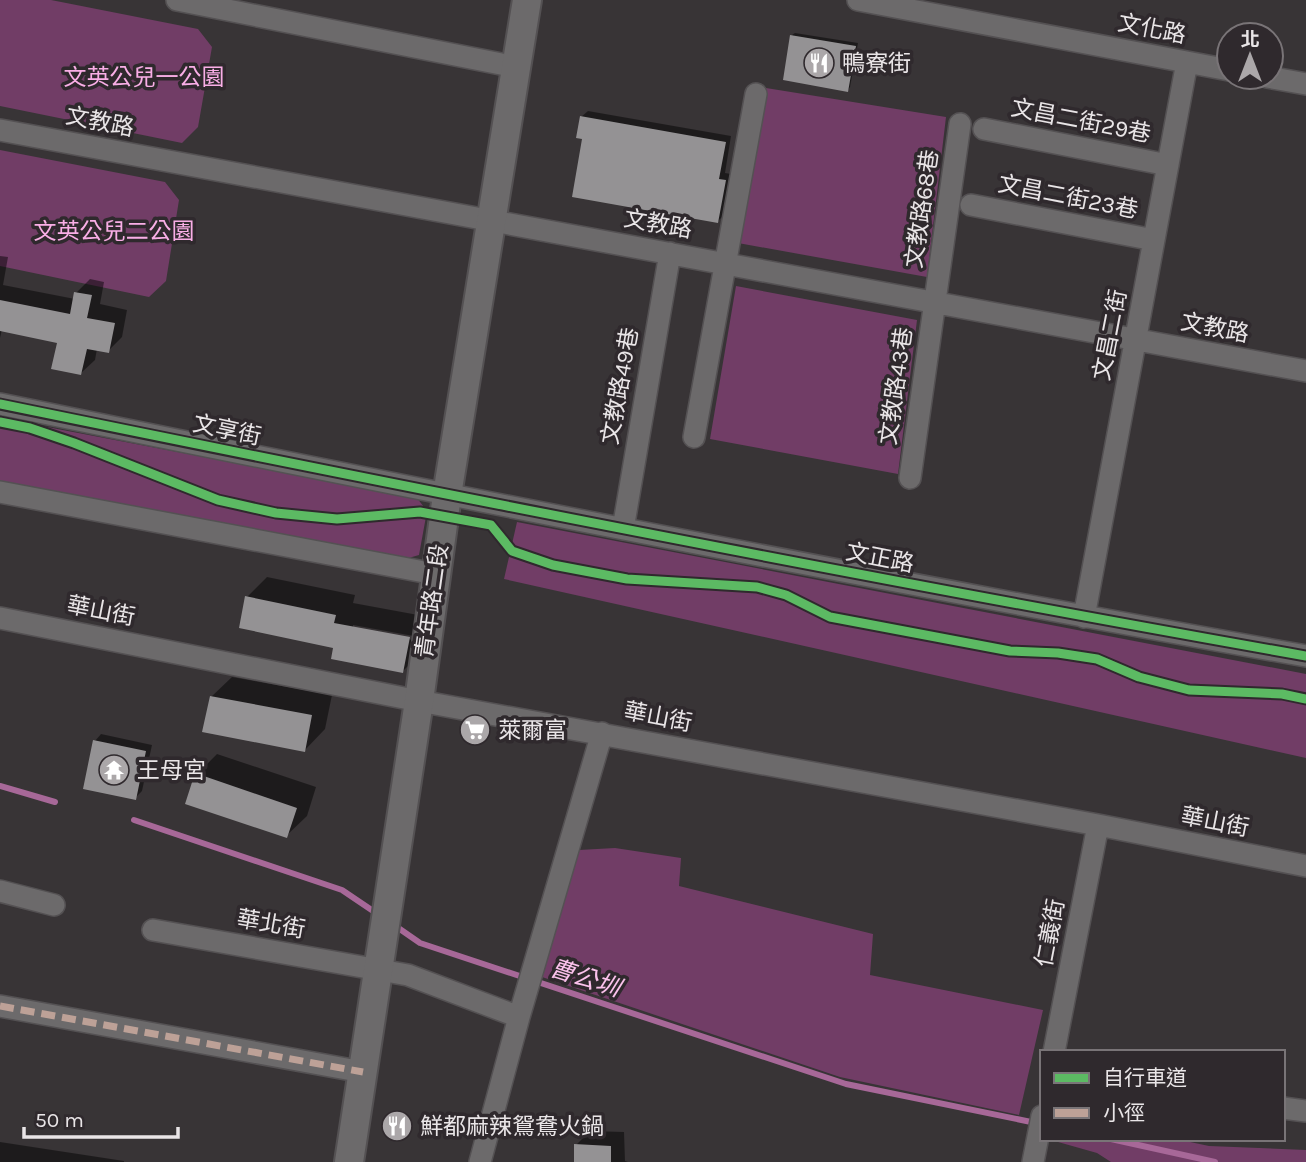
<svg xmlns="http://www.w3.org/2000/svg" width="1306" height="1162" font-family="Karla,'Noto Sans TC',sans-serif">
  <rect width="100%" height="100%" fill="#383436"/>
  <path fill="#713d66" d="M0,0H51L198,29L212,47L198,127L182,143L0,106Z
    M766,88L946,117L927,277L738,243Z
    M0,150L165,182L179,200L166,281L149,297L0,266Z
    M736,286L917,320L898,474L710,439Z
    M0,418L417,498L427,511L419,555L405,559L0,483Z
    M517,522L1306,674V758L504,579Z
    M615,848L681,858L679,886L873,934L870,975L1043,1010L1019,1115L840,1077L542,977L579,850Z
    M1176,1139L1209,1146L1306,1150V1162H1111L1097,1153L1051,1140Z"/>
  <path fill="#0007" fill-rule="evenodd" d="M795,33L858,43L850,87L848,90L792,35Z
    M588,111L731,136L725,173L731,174L724,215L718,221L584,138L581,117Z
    M0,256L8,257L3,285L75,299L76,293L90,279L104,282L100,304L127,310L122,337L108,351L97,349L95,360L81,373L59,341L2,329L0,338Z
    M267,577L355,595L353,603L429,617L423,651L403,671L335,646L247,597ZM353,625L419,637L418,641L353,628Z
    M232,677L332,695L325,729L305,750L211,697Z
    M101,734L152,745L142,791L135,798L95,741Z
    M217,754L316,787L307,816L286,836L197,774Z
    M590,1131L624,1132L625,1161L628,1162H575L576,1145Z
    M0,1142L124,1161V1162H0Z"/>
  <g fill="none" stroke-linecap="round" stroke-linejoin="round">
    <path stroke="#a76898" stroke-width="6" d="M0,786L55,802
      M134,820L342,890L379,915
      M394,925L420,943L846,1084L1036,1123
      M1111,1139L1215,1162"/>
  </g>
  <path fill="#949294" d="M790,35L856,46L848,92L783,80Z
    M580,116L726,142L719,179L726,180L718,223L572,197L582,139L576,138Z
    M74,292L92,295L87,318L115,323L109,353L87,349L81,375L51,369L57,343L0,331V300L70,314Z
    M245,596L336,615L334,623L410,637L403,673L331,659L333,648L239,628Z
    M210,696L312,715L305,752L202,732Z
    M93,740L146,751L136,800L83,789Z
    M195,773L297,808L287,838L185,804Z
    M574,1144L611,1146V1162H574Z"/>
  <g fill="none" stroke-linecap="round" stroke-linejoin="round">
    <g stroke="#545153" stroke-width="24">
      <path id="street" d="M177,0L516,67
        M858,0L1229,70
        M1267,77L1306,84
        M984,129L1168,165
        M0,130L1306,371
        M971,205L1154,240
        M0,404C434,493 869,579 1306,656
        M694,437L756,94
        M910,478L960,124
        M0,492L435,574
        M623,529L670,253
        M1084,617L1187,62
        M0,618L419,701L1098,825L1306,866
        M0,891L54,905
        M153,930L408,975L519,1017
        M0,1006L363,1072
        M1054,1052L1098,825
        M1283,1108L1306,1111
        M480,1162L519,1017L602,733
        M1033,1162L1042,1116"/>
    </g>
    <g stroke="#545153" stroke-width="32">
      <path id="secondary" d="M349,1162L419,701L447,495L527,0"/>
    </g>
    <use href="#street" stroke="#6c6a6b" stroke-width="21"/>
    <use href="#secondary" stroke="#6c6a6b" stroke-width="28"/>
    <path stroke="#bda197" stroke-width="7" stroke-dasharray="14 7" stroke-linecap="butt" d="M0,1006L363,1072"/>
    <g stroke="#2f292d" stroke-width="13">
      <path id="cycleway" d="M0,404C434,493 869,579 1306,656
        M0,422L30,428L74,443L218,500L276,513L337,519L420,512L491,525L512,551L553,565L627,579L757,587L786,595L830,617L1010,651L1058,653L1097,659L1139,677L1189,690L1282,694L1306,699"/>
    </g>
    <use href="#cycleway" stroke="#5cba63" stroke-width="9"/>
  </g>
  <defs>
    <g id="restaurant-disc" transform="scale(1.575)"><circle r="9.5" fill="#aba7a9" stroke="#2f292d"/><path d="M-5-6h1v4h1v-4h1v4h1v-4h1v5L-1.5 .5V6h-2V.5L-5-1ZM5-6V6H3V1.5H1.5Q1.5-4 5-6Z" fill="#fff"/></g>
    <g id="supermarket-disc" transform="scale(1.575)"><circle r="9.5" fill="#aba7a9" stroke="#2f292d"/><path d="M-6-5.5h2.5l.6 2H6L4.5 2H-2.5L-4.4-4H-6ZM-1.5 3.2a1.3 1.3 0 1 0 .1 0ZM3 3.2a1.3 1.3 0 1 0 .1 0Z" fill="#fff"/></g>
    <g id="temple-disc" transform="scale(1.575)"><circle r="9.5" fill="#aba7a9" stroke="#2f292d"/><path d="M0-6L5-2H3V0L6.5 2.5H4V6H1.5V3h-3V6H-4V2.5H-6.5L-3 0V-2H-5Z" fill="#fff"/></g>
  </defs>
  <g fill-rule="evenodd">
    <use href="#restaurant-disc" x="819" y="63"/>
    <use href="#supermarket-disc" x="475" y="730"/>
    <use href="#temple-disc" x="114" y="770"/>
    <use href="#restaurant-disc" x="397" y="1126"/>
  </g>
  <g text-anchor="middle" dominant-baseline="central" stroke-width="7" stroke-linejoin="round" paint-order="stroke">
    <g font-size="23" fill="#e9e5e7" stroke="#2f292d">
      <text transform="translate(1152 29) rotate(11)">文化路</text>
      <text transform="translate(1081 121) rotate(11)">文昌二街29巷</text>
      <text transform="translate(100 122) rotate(11)">文教路</text>
      <text transform="translate(1068 197) rotate(11)">文昌二街23巷</text>
      <text transform="translate(922 209) rotate(-82)">文教路68巷</text>
      <text transform="translate(658 224) rotate(10)">文教路</text>
      <text transform="translate(1215 328) rotate(11)">文教路</text>
      <text transform="translate(1110 335) rotate(-79)">文昌二街</text>
      <text transform="translate(620 386) rotate(-80)">文教路49巷</text>
      <text transform="translate(896 386) rotate(-82)">文教路43巷</text>
      <text transform="translate(227 430) rotate(12)">文享街</text>
      <text transform="translate(880 558) rotate(11)">文正路</text>
      <text transform="translate(432 601) rotate(-82)">青年路二段</text>
      <text transform="translate(101 611) rotate(11)">華山街</text>
      <text transform="translate(658 717) rotate(11)">華山街</text>
      <text transform="translate(1215 822) rotate(11)">華山街</text>
      <text transform="translate(271 924) rotate(10)">華北街</text>
      <text transform="translate(1050 933) rotate(-79)">仁義街</text>
    </g>
    <g font-size="23" fill="#e9e5e7" stroke="#2f292d" text-anchor="start">
      <text x="842" y="63">鴨寮街</text>
      <text x="498" y="730">萊爾富</text>
      <text x="137" y="770">王母宮</text>
      <text x="420" y="1126">鮮都麻辣鴛鴦火鍋</text>
    </g>
    <g font-size="23" fill="#f9aee6" stroke="#2f292d">
      <text x="144" y="77">文英公兒一公園</text>
      <text x="114" y="231">文英公兒二公園</text>
    </g>
    <g font-size="24" font-style="italic" fill="#fbc2ec" stroke="#2f292d">
      <text transform="translate(585 978) rotate(18)">曹公圳</text>
    </g>
  </g>
  <rect x="1040" y="1050" width="245" height="91" fill="#2f292d" stroke="#797477" stroke-width="2"/>
  <rect x="1054" y="1073" width="35" height="10" fill="#5cba63" stroke="#797477" stroke-width="2"/>
  <text x="1103" y="1085" font-size="21" fill="#e9e5e7">自行車道</text>
  <rect x="1054" y="1108" width="35" height="10" fill="#bda197" stroke="#797477" stroke-width="2"/>
  <text x="1103" y="1120" font-size="21" fill="#e9e5e7">小徑</text>
  <g transform="translate(1250 56)"><circle r="33" fill="#2f292d" stroke="#797477" stroke-width="2"/>
  <path d="M0-5L12 26L0 18L-12 26Z" fill="#aba7a9"/>
  <text y="-10" font-size="19" font-weight="bold" text-anchor="middle" fill="#e9e5e7">北</text>
  </g>
  <path d="M24 1127v10h154v-10" fill="none" stroke="#e9e5e7" stroke-width="3.5"/>
  <text x="35" y="1127" font-size="21" fill="#e9e5e7" stroke="#2f292d" stroke-width="5" paint-order="stroke">50 m</text>
</svg>
